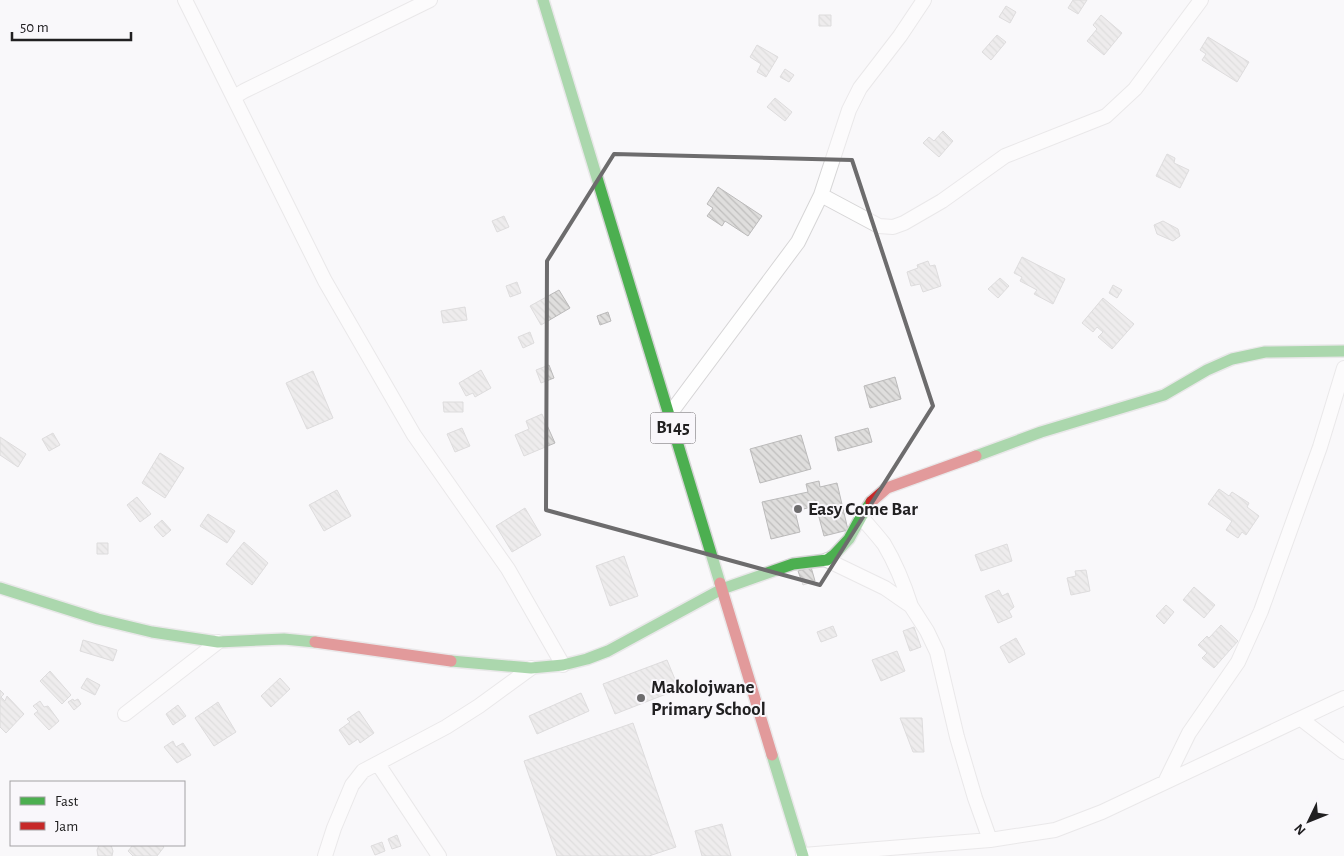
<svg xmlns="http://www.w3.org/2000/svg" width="1344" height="856" font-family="'Alegreya Sans',sans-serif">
  <defs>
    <pattern id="building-back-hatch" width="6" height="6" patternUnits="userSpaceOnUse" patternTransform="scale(1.25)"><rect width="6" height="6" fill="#dfdedd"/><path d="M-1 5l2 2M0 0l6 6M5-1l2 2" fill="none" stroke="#bfbebd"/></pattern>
  </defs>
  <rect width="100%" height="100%" fill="#f9f8fa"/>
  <path fill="url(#building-back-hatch)" stroke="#bbbaba" d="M1073,0H1087L1078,14L1068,8Z
    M1006,6L1016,12L1010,23L999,17Z
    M819,15H831V26H819Z
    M1101,15L1122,33L1104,55L1087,41L1097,29L1093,25Z
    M997,35L1006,42L991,60L982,52Z
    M1208,37L1249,62L1237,82L1202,60L1206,54L1200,50Z
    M757,45L778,57L766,77L757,72L761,64L750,57Z
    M785,69L794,75L789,82L780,77Z
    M775,98L792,112L785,121L767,107Z
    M943,131L953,141L939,157L923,143L929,137L934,141Z
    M1167,154L1175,158L1174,163L1189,170L1180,188L1156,176Z
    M718,187L762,216L748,236L725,221L722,226L707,216L713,208L707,204Z
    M504,216L509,227L497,232L492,221Z
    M1163,221L1178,229L1180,236L1173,241L1157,234L1154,225Z
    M1022,257L1065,279L1053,304L1034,294L1037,290L1020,281L1022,277L1014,273Z
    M928,261L930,266L935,265L941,286L923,292L920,284L911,286L907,272L918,268L917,265Z
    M1000,278L1009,286L998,298L988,289Z
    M517,282L521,293L510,297L506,286Z
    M1113,285L1122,290L1117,298L1109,293Z
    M559,290L570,308L541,325L530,306Z
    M1103,298L1134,324L1112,349L1098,337L1103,332L1097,327L1093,332L1082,323Z
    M465,307L467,320L443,323L441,311Z
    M608,312L611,321L600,325L597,316Z
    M530,332L534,343L523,348L518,337Z
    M549,365L554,378L541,383L536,370Z
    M481,370L491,388L475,397L473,393L466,396L459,383Z
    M313,371L333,418L307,429L286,383Z
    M895,377L901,399L870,408L864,386Z
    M443,402H463V412H444Z
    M542,414L555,443L524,456L515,435L529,429L526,421Z
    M462,428L470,446L455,452L447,434Z
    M868,428L872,442L838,451L835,437Z
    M53,433L60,445L49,451L42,439Z
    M801,435L811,469L760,483L750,449Z
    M0,437L26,454L18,467L0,455Z
    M160,453L184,468L165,498L142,483Z
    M819,481L820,487L837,483L848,530L824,536L816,506L795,511L800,532L771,539L762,502L808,492L806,484Z
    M1219,489L1229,496L1232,492L1249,503L1247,507L1259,516L1246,535L1242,532L1238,538L1226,530L1232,521L1208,504Z
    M337,490L351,516L324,531L309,505Z
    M137,497L151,514L140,522L127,505Z
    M525,508L541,535L512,552L496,526Z
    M208,514L235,531L227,543L200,526Z
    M162,520L171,530L163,537L154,527Z
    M244,542L268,563L252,585L226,564Z
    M97,543H108V554H97Z
    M1007,544L1012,561L981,571L975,555Z
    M624,556L638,596L610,606L596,566Z
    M811,567L815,581L803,585L798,571Z
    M1086,570L1090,591L1071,595L1067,578L1076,576L1075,571Z
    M1194,587L1215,605L1204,618L1183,600Z
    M999,590L1002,596L1008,593L1014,607L1009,611L1012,617L998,623L985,596Z
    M1166,605L1174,612L1164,624L1156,616Z
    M1221,625L1238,641L1214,668L1202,658L1207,653L1198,645L1207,636L1209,638Z
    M833,626L837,636L821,642L817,632Z
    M914,627L921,647L910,651L903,631Z
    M1016,638L1025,654L1009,663L1000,647Z
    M83,640L117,650L113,661L80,651Z
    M897,651L905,671L881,681L872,660Z
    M667,660L679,689L615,714L603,684Z
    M50,671L71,695L62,704L40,681Z
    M87,678L100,685L95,695L81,688Z
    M280,678L290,689L271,707L261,696Z
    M0,690L4,694L1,697L5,701L7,696L24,714L6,733L0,727Z
    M581,693L589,711L537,734L529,716Z
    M73,699L74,701L78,699L81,704L74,710L68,702Z
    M40,701L44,707L48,706L59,721L49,730L34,714L38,711L33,706Z
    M218,702L236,732L214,746L195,718Z
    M178,705L186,716L173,725L166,714Z
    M359,711L374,733L360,743L358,739L349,745L339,730L350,722L347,719Z
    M900,718H922L924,752H913Z
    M633,723L676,847L649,856H557L524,761Z
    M173,741L176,747L183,743L191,755L177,763L164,747Z
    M722,824L731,856H702L695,831Z
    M397,835L401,846L392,849L388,839Z
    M382,842L385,851L375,855L371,846Z
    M99,845H111L113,851L112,856H98L97,850Z
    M133,845H162L164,847L157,856H133L128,851Z"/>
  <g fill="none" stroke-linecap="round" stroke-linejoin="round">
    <g stroke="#d6d5d6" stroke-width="16">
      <path id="street" d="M185,0L325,281L414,435L508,569L563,665
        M234,97L244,91L430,0
        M821,195L879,226L893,227L904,223L942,201L1005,156L1106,116L1135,89L1201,0
        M669,415L798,242L821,195L849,110L860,88L900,36L924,0
        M861,517C869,526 877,535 884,544C896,564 904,584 911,606
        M827,560L885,588L911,606L927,631L937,652L957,737L975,798L990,840
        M125,714L218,642
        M1301,719L1344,752
        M378,764L439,856
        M1165,782L1189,733L1238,662L1261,611L1320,447L1344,368
        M803,855L990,840L1055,830L1102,812L1344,698
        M325,856L334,828L352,785L363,771L446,727L479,706L531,668"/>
    </g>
    <g stroke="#d6d5d6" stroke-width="14">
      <path id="fast" d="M543,0L720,583
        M976,456L1041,432L1164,395L1207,370L1232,359L1265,352L1344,351
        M0,588L98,619L152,632L218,642L284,639L315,642
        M451,661L531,668L563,665L587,659L608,651L722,589L793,564L827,560L834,555L849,539L861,517L871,502
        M772,755L803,856"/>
    </g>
    <g stroke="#d6d5d6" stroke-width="14">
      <path id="jam" d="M871,502L887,488L976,456
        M720,583L772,755
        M315,642L451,661"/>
    </g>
    <use href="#street" stroke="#fefefe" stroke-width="14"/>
    <use href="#fast" stroke="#4caf50" stroke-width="11"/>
    <use href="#jam" stroke="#c62828" stroke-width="11"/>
  </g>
  <path d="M0 0H1344V856H0ZM614,154L852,160L933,406L820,585L546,510L547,261Z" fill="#f9f8fa" fill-opacity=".55" fill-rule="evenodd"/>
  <path fill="none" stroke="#6d6c6d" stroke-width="4" stroke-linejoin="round" d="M614,154L852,160L933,406L820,585L546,510L547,261Z"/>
  <g fill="#6d6c6d" stroke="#f9f7fb" stroke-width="2">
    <circle cx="798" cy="509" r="5"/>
    <circle cx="641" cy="698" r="5"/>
  </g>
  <g text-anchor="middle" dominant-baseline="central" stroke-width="4" stroke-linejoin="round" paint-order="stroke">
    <rect fill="#f9f7fb" stroke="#626062" stroke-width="1" x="650.5" y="412.5" width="45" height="31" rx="4"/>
    <g font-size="18" font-weight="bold" fill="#212021">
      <text x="673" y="428">B145</text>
    </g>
    <g font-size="19" font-weight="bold" fill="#212021" stroke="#f9f7fb" text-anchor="start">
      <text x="808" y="509">Easy Come Bar</text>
      <text x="651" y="687">Makolojwane<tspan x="651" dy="22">Primary School</tspan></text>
    </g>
  </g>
  <rect x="10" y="781" width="175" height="65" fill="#f9f7fb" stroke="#a3a1a4"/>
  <rect x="20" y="797" width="25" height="8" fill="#4caf50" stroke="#a3a1a4"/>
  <text x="55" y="806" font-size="15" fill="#212021">Fast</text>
  <rect x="20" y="822" width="25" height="8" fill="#c62828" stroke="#a3a1a4"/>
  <text x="55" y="831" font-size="15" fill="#212021">Jam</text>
  <g transform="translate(1309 821) rotate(227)" stroke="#f9f7fb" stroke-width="4" paint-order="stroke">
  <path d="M0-4L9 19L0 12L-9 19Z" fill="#212021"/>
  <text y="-8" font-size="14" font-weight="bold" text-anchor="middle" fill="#212021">N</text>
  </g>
  <path d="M12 32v8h119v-8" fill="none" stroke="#212021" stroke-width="2.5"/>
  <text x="20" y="32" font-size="15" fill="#212021" stroke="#f9f7fb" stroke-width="4" paint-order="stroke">50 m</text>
</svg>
